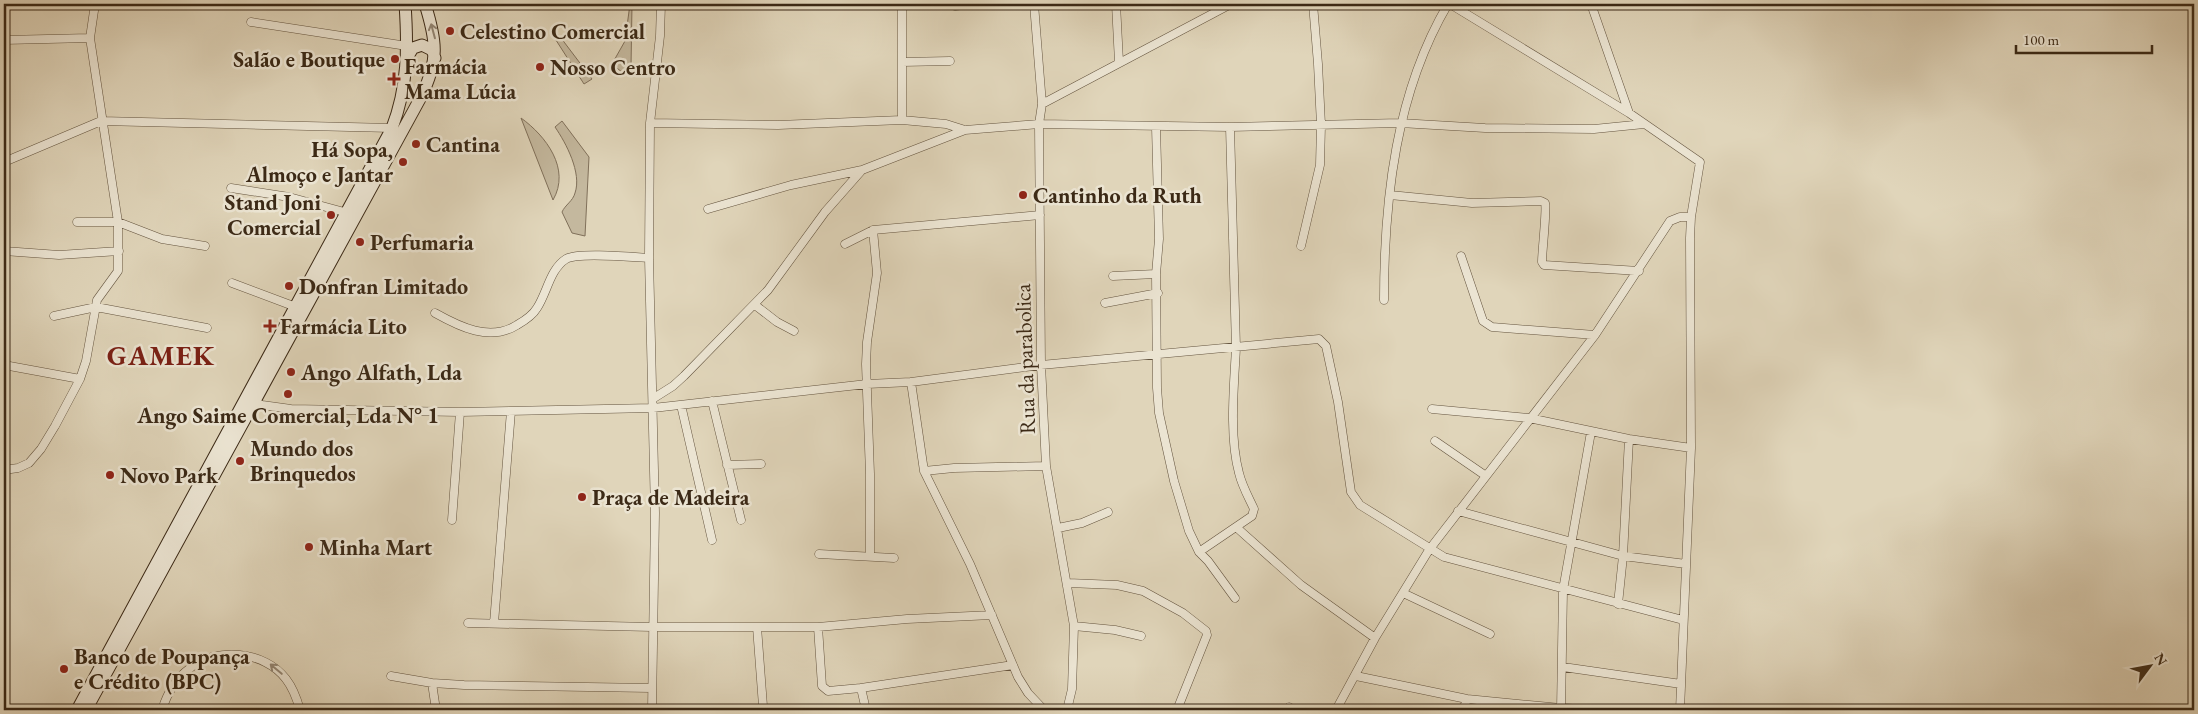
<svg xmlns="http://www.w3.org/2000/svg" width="2198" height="714" font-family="'EB Garamond',serif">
  <rect width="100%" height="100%" fill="#e0d5ba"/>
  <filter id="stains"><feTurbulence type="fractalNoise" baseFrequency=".004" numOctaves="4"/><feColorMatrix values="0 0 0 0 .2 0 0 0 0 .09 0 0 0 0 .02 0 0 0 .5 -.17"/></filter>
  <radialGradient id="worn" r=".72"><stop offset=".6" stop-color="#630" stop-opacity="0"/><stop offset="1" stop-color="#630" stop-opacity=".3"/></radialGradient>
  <path fill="#c4b89e" stroke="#80705a" d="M630,4H632L631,67L623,73L612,64L625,41Z
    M558,34L592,79L584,84L554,37Z
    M521,118C546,136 571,169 553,200Z
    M562,121L589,157L585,236L572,233L562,212C565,205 573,201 575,193C582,173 566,143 555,127Z"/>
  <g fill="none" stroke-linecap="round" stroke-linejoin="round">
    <g stroke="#64543f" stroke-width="9">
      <path id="minor" d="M1034,4L1042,104L1039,124L1041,365L1046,466L1074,626L1072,689L1067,710
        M1116,4L1119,62
        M1450,4L1629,113L1700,162L1691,217L1690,238L1691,448L1680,710
        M1591,4L1629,113
        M955,6L974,4
        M251,22L407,46
        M4,40L90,38
        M902,62L950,61
        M1042,104L1231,4
        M902,120V4
        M650,123L778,125L902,120L946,124L965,130L1039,124L1230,127L1400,123L1485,128L1594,129L1644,124
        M1156,127L1159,239L1156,274L1157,388L1159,413L1174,481L1189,531L1199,552L1208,561L1235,598
        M4,162L101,121L392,128
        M231,188L289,197L348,213
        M1390,195L1472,203L1541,201L1545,203C1547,210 1542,251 1542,262L1544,265L1639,271
        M708,209L791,185L862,170L965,130
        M77,222H118L162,239L205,246
        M845,244L873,230L1040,215
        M1301,246L1320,165L1321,125L1318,64L1313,4
        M4,251L59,255L119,251
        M1461,256L1483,321L1492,327L1595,335
        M1113,276L1156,274
        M232,283L296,307
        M1384,300C1384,199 1396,92 1448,4
        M1105,303L1158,293
        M755,305L777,322L794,331
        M435,313C460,327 490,342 517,325C524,321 533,315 537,308C547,293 550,269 566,259C577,252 633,257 649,258
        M54,316L96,307L207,328
        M4,365L80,379
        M911,382L924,471L970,564L1018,677L1028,693L1044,710
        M654,398L673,386L684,376L768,290L825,212L862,170
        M712,401L741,520
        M254,402L262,405L291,409L460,412L653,408L867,384L911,382L1041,365L1319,339L1326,346L1338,402L1351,492L1360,505L1444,557L1683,620
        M681,405L712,540
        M1432,409L1529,418L1629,439L1691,448
        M1435,441L1486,476
        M727,465L761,464
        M4,470L18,468L29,463L41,449L55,426L80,379L86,361L97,300L118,271V222L90,38L95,4
        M924,471L954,468L1046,466
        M1458,511L1623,556L1686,564
        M452,520L460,412
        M1236,527L1301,585L1375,638
        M1058,528L1082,523L1108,512
        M1199,552L1252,516L1254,509C1249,498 1242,486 1239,473C1229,436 1234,386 1236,348L1230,127
        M819,554L894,558
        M870,556V474L866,364L867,342L877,273L873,230
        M1068,583L1117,585L1143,591L1183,613L1206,631L1207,635L1177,710
        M1403,593L1490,634
        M1618,604L1623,556L1629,439
        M468,623L652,627H818L907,619L992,615
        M494,623L511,411
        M1074,626L1115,630L1141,636
        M757,627L763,706
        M818,627L822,686L828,691L861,688
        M1563,667L1681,684
        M391,676L432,683L464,685L651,688
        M1356,676L1467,699L1561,708L1605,710
        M432,683L436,710
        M1289,707L1294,710
        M162,710C167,694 175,679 189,669C216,646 265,651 286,679C293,688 297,699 300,710
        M652,710L655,513L649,258L650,123L660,36L661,4
        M866,710L861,688L1013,665
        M1336,710L1375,638L1429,550L1595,335L1670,221L1680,217H1691
        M1463,710L1467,699
        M1561,710L1563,590L1591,432"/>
    </g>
    <g stroke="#3b2916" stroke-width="13">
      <path id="secondary" d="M407,58L413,48L422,45L432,50L435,58
        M77,710L392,128C408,87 408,47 405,4
        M86,710L421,97C439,60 437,42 425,4"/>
    </g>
    <use href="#minor" stroke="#ebe4d2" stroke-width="8"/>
    <use href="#secondary" stroke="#ebe4d2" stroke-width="11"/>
  </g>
  <defs><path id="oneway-shaft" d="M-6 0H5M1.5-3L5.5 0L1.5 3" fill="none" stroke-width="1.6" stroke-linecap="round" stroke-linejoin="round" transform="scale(1.25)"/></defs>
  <g stroke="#938674">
    <use href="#oneway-shaft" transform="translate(433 31) rotate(-105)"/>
    <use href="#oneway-shaft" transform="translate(276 669) rotate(-140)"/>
  </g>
  <g fill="#8f2418" stroke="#ebe4d2" stroke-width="2">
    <circle cx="450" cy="31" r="5"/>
    <circle cx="395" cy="59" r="5"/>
    <circle cx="540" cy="67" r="5"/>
    <path d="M391.5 71.5h5v5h5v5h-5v5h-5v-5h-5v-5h5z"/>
    <circle cx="416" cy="144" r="5"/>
    <circle cx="403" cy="162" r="5"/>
    <circle cx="1023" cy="195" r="5"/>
    <circle cx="331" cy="215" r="5"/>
    <circle cx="360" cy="242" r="5"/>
    <circle cx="289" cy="286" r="5"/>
    <path d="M267.5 318.5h5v5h5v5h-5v5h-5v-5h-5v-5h5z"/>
    <circle cx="291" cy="372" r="5"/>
    <circle cx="288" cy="394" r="5"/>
    <circle cx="240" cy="461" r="5"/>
    <circle cx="110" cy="475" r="5"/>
    <circle cx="582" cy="497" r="5"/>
    <circle cx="309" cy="547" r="5"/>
    <circle cx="64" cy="669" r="5"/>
  </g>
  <g text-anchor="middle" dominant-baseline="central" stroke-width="5" stroke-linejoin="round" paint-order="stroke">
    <g font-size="22" font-weight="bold" fill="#3b2916" stroke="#ebe4d2" text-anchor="start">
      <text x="460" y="31">Celestino Comercial</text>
      <text x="385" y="59" text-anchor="end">Salão e Boutique</text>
      <text x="404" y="66">Farmácia<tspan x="404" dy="25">Mama Lúcia</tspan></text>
      <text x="550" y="67">Nosso Centro</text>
      <text x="426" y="144">Cantina</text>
      <text x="393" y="149" text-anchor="end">Há Sopa,<tspan x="393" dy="25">Almoço e Jantar</tspan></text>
      <text x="1033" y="195">Cantinho da Ruth</text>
      <text x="321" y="202" text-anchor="end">Stand Joni<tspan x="321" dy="25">Comercial</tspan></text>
      <text x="370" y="242">Perfumaria</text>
      <text x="299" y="286">Donfran Limitado</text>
      <text x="280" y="326">Farmácia Lito</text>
      <text x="301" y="372">Ango Alfath, Lda</text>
      <text x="288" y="415" text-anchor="middle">Ango Saime Comercial, Lda N° 1</text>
      <text x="250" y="448">Mundo dos<tspan x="250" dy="25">Brinquedos</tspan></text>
      <text x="120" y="475">Novo Park</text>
      <text x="592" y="497">Praça de Madeira</text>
      <text x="319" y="547">Minha Mart</text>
      <text x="74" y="656">Banco de Poupança<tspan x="74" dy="25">e Crédito (BPC)</tspan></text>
    </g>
    <g font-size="22" fill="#3b2916" stroke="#ebe4d2">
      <text transform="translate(1025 359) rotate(-92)">Rua da parabolica</text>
    </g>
    <g font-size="28" font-weight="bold" letter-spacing="1" fill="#7a1f14" stroke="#ebe4d2">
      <text x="161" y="355">GAMEK</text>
    </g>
  </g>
  <rect width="2198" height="714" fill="none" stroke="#e0d5ba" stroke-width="20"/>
  <rect x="5" y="5" width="2188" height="704" fill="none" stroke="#3b2916" stroke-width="2.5"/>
  <rect x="10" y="10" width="2178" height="694" fill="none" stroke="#3b2916"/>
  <g transform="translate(2150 666) rotate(58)" stroke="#ebe4d2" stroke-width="4" paint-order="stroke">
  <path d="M0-4L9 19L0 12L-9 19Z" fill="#3b2916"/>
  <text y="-8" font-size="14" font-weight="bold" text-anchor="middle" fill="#3b2916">N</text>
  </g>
  <path d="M2016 45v8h136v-8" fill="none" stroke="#3b2916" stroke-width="2.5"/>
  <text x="2023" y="45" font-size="15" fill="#3b2916" stroke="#ebe4d2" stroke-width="4" paint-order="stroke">100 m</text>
  <rect width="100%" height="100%" filter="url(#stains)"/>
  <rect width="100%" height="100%" fill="url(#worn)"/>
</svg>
